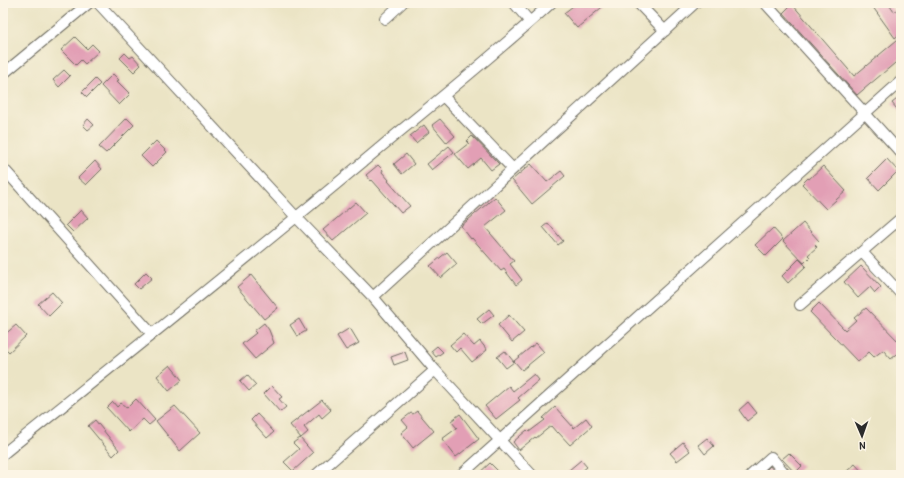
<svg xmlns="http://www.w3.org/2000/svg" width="904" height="478" font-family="'Patrick Hand',sans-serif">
  <rect width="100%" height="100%" fill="#fcf5e5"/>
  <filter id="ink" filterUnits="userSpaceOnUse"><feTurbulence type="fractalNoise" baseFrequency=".025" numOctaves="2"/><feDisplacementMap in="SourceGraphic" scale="8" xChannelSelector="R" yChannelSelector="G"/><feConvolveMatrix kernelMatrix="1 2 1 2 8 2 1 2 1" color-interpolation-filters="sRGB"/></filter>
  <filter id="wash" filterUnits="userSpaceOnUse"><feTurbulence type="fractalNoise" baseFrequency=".012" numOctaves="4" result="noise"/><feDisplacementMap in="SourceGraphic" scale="16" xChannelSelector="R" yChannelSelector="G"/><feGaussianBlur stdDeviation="0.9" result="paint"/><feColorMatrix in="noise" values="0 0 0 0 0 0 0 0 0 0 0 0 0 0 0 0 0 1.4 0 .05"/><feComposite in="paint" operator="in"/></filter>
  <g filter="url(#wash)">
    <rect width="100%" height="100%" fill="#ebe4c5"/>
    <g id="blocks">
      <path fill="#e29fb5" d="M577,3H607L577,28L564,13Z
        M870,3H888L894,12L901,7V33L895,38Z
        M792,4L854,76L897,40L901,45V58L857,95L783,13Z
        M75,37L87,49L92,44L99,51L85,64L81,60L76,65L61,50Z
        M125,53L130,58L133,56L141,65L134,72L120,58Z
        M64,70L70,76L59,87L53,80Z
        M113,74L119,80L117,81L130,94L119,105L101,86Z
        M95,79L100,84L87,97L82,92Z
        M901,96V114L892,103Z
        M127,118L134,125L106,153L99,147Z
        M88,119L94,125L88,130L83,125Z
        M440,119L455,136L447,143L432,125Z
        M424,125L429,132L416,143L410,136Z
        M472,136L499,164L491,170L481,158L468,169L455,154L469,143L467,141Z
        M156,141L167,152L152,167L141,156Z
        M449,146L454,152L432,170L427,164Z
        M406,154L414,164L402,174L394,164Z
        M887,159L898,171L879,190L868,178Z
        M95,161L102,169L86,185L78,178Z
        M531,164L547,182L561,171L565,176L532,204L512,180Z
        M378,165L383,170L382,172L389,180L388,181L410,206L401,213L372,180L371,181L366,175Z
        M823,166L846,191L826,209L802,184L808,178L809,179Z
        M495,197L506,210L485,227L514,261L510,264L522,280L516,285L504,269L501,271L472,238L471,239L461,226Z
        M356,202L366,213L333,241L323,230Z
        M81,210L88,218L73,232L66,225Z
        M548,223L563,241L558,245L543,227Z
        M803,223L819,241L815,245L817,247L808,255L810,257L804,263L783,241Z
        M773,228L783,239L766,256L755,245Z
        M447,252L457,264L441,278L430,266Z
        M799,259L806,266L788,283L782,276Z
        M861,266L881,287L875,293L870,287L858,298L844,282Z
        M146,272L152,278L139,289L134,284Z
        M251,275L278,308L264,319L237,287Z
        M52,292L62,303L49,316L38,304Z
        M819,303L845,330L856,320L854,318L866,308L901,344V351L891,359L883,350L874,357L869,352L858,362L810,312Z
        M489,309L494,315L482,324L477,319Z
        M509,315L524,332L512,342L498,325Z
        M299,319L306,331L297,336L290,325Z
        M264,323L269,330L274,343L255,359L242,344L256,333L254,331Z
        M16,325L26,336L9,352L3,346V336Z
        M350,328L359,343L346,350L337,336Z
        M463,334L474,346L480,341L487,350L472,362L460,348L456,352L450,345Z
        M536,343L544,352L522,370L514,361Z
        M437,346L443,352L436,357L431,351Z
        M505,351L514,362L506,368L497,357Z
        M405,352L408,360L394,365L391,357Z
        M170,365L182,380L169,391L157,376Z
        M534,374L539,380L518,398L520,400L496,419L485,406L509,386L513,391Z
        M247,375L256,385L249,391L240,381Z
        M272,386L282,397L279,399L286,407L280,412L264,394Z
        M136,399L155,420L149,425L143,419L129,432L107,408L113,402L117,407L121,403L127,408Z
        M322,400L331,410L322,418L319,414L304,427L308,432L301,438L290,425Z
        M748,402L757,413L747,421L739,410Z
        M175,406L200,433L180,451L156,421Z
        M555,407L574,428L586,418L592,426L570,445L558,432L557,433L551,426L536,438L535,437L519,450L513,442L527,430L529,432L545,420L543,418Z
        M417,411L434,431L413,448L401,433L408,427L402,420L411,413L413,414Z
        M257,414L274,432L267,438L251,420Z
        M460,414L479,439L456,457L442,439L457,428L451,421Z
        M95,420L119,450L113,456L88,426Z
        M300,438L313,453L293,471L284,462L299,449L293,443Z
        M707,438L714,446L705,454L698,445Z
        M683,442L690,451L677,461L670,453Z
        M789,453L802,466L795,473L782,459Z
        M581,460L587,467L577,475H563Z
        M490,463L498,471L494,475H477Z
        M855,464L865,475H850L847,471Z
        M770,466L777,475H761Z"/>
    </g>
  </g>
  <g filter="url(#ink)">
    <use href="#blocks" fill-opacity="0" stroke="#6e6c61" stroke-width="1"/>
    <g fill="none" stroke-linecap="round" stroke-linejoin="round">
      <g stroke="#6e6c61" stroke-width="12">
        <path id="minor" d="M98,3L297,218L373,297L435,370L532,475
          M514,3L530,22
          M638,3L665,31
          M765,3L901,153
          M385,19L402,3
          M3,74L89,3
          M443,96L513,169
          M3,168L152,334
          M862,252L901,294
          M373,297L695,3
          M800,305L901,218
          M3,454C130,352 257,251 382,146C439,99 497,53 551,3
          M316,475L435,370
          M461,475L901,81
          M751,475L771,457L786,475"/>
      </g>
      <use href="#minor" stroke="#fff" stroke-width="10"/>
    </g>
  </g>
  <rect width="904" height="478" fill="none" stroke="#fcf5e5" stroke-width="16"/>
  <g transform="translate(862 436) rotate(178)" stroke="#fcf5e5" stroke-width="3" paint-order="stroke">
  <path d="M0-3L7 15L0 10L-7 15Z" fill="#2b2b2b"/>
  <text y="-6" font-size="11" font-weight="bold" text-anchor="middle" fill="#2b2b2b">N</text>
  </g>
</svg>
